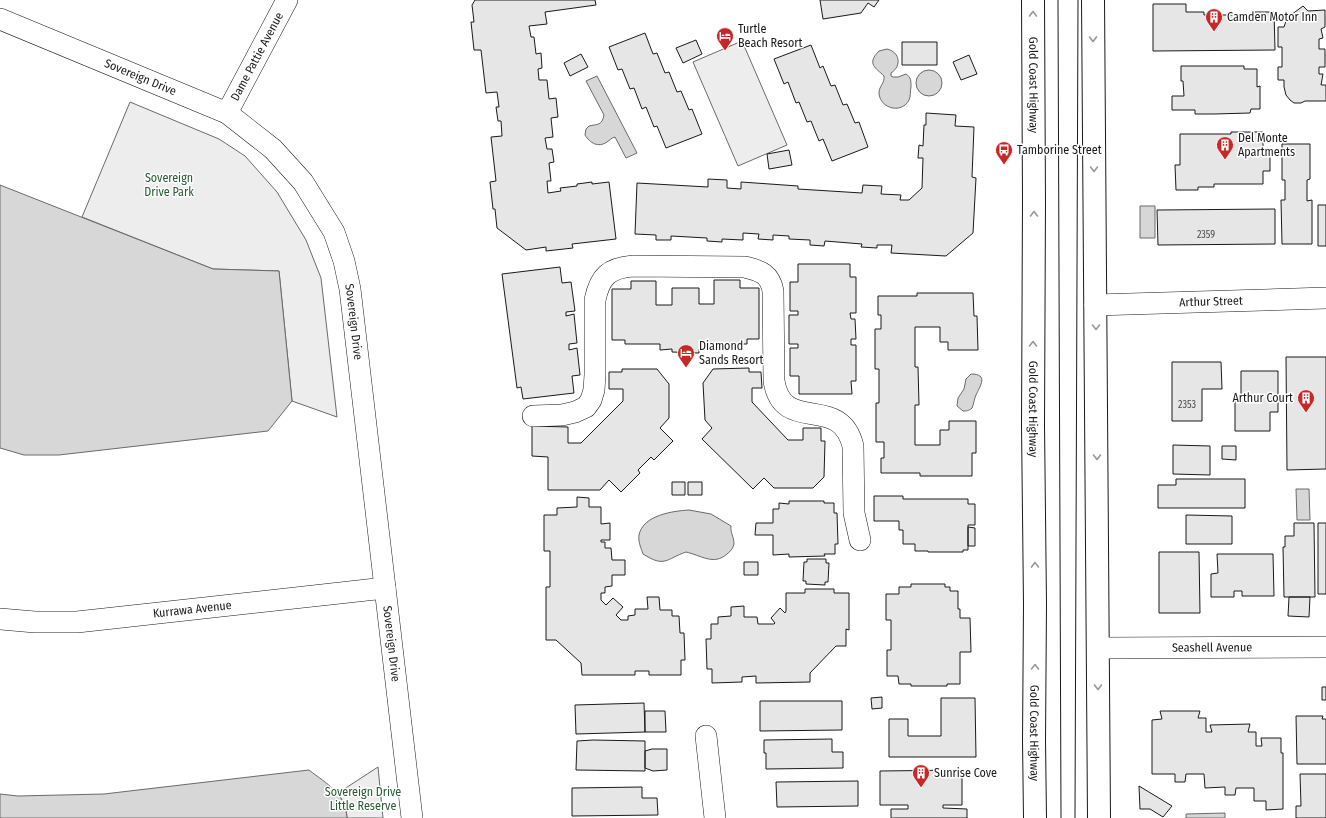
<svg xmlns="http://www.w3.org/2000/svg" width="1326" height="818" font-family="'Fira Sans Condensed',sans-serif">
  <rect width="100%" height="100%" fill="#fff"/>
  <path fill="#ededed" stroke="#6a6a6a" d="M742,41L787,145L738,166L693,62Z
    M130,102L219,139L245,156L277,192L306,240L321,278L337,417L292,401L279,271L213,269L82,217Z
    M378,767L383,818H347L346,807L338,793Z"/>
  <path fill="#d7d7d7" stroke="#6a6a6a" d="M887,49C900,52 902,66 891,73V76L893,77H898L906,74C911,77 911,81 911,87C910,91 911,96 909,100C902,114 880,109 879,93C879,86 885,83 884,76C876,68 866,64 879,51Z
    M916 83a13 13 0 1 1 26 0a13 13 0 1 1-26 0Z
    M597,76L637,153L626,158L615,137C611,138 610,140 607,142C598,148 590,143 585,135L586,129L589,126C597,124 602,126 604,115L586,81Z
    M0,185L213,269L279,271L292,401L268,431L59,455H24L0,448Z
    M1140,206H1155V238H1140Z
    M971,374C989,374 980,386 976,395C974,399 974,404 972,408C969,411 966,411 963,411L957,406L958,398L964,389L966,379Z
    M1296,489H1309L1310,520H1297Z
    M689,510L711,514L731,526C730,532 734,537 734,544C733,548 731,551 727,554C714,566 700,555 686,552C666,559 665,568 643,554C641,548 638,542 639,535C643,515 673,511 689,510Z
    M309,770C327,784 345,793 347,818H0V794L18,796L104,794Z
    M1225,813V818H1186V814Z"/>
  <path fill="#e6e6e6" stroke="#1a1a1a" d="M475,0H595L596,5L545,12L547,24L529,26L531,37H534L536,54L541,53L542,68L538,69L539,80H547L549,99L556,98L558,117L551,118L553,137L545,138L547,149H552L554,162L549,163L551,181H547L548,193L561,191L560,188L577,186V184L592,182V184L609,182L616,239L572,244L573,248L546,251V247L526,250L497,228L495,209H493L490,182L496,181L491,137L502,136L501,121H498L496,107H499L497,92L486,93L481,50H474L471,22H474L472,5Z
    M820,0H879L874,7L868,3L861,13L823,19Z
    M1153,4H1186V12H1204V15H1252V12H1274L1275,50L1153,51Z
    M1303,6L1308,11L1325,10V27L1321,29L1323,38L1319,39V49H1325V67H1319V74H1323L1321,85H1326V101H1305L1301,103H1294L1290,100L1286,95L1284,87V80H1278V67H1282V47H1278V27H1284L1287,18Z
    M645,33L653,54L657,53L665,73L669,72L677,92L681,91L689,110L692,109L702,134L666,148L657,126L654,127L646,107L642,109L634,88L630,89L622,69L618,70L609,47Z
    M696,40L702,54L683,63L676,48Z
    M902,42H937V65H902Z
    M811,45L820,68L823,66L831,86L835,85L843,105L847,104L855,123L859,122L868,147L832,161L823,139L819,141L811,121L807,122L799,102L796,103L788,82L784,84L774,59Z
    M581,54L588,67L570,76L564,63Z
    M969,55L977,74L961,80L953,62Z
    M1181,66H1244V69H1257V87L1260,86V109H1251L1250,113L1214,114H1195V110H1172V96H1184L1183,81H1181Z
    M926,113L956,115L955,126L974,127L972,177L976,178L973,233L946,256L891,253L892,245H877V248L861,247L862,244L825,241L824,246L810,245V240L789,239V236L773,235V240L758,239L759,234L743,233V240L722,239V242L707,241V238L671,236V240H656V235L635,234L637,183L708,187V179L727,180V188L741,189V182L798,186V189L862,193L863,185L882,186L881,194L901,195L900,200H909L922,188L923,158H918L919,145L923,146L924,125H926Z
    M1231,132H1263V155H1270V171H1263V184H1214V187H1198V190H1176L1175,165H1180V134H1231Z
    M1282,144H1310V179L1307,180V201L1312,200V244H1282L1281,200H1285V180H1282Z
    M789,150L792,165L769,169L767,154Z
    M1318,205H1326V246H1318Z
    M1275,209V244L1158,245L1157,210Z
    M798,264H850V277H856V313H850L851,319H855L856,339H851V345H856V381H851L852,394H799V376H790V348H798V344H789V315H798V311H790V282H798Z
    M560,267L562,283L571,282L575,311L566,312V316L574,314L577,343L569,344V350L577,348L580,375L572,376L574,393L523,399L521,387L517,388L502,274Z
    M714,280H740V288H759V339H747V344H710L711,349H699V353L672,352V349L660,350V344H625V340H612V289H631V281H656V305H672V288H699V304H714Z
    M917,293H973L974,316H977L978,350H948V342H940V327H915V367H918L919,405H915V445H940V430H949V421H976V453H972V476H920V473H881V458H884V442H876V403H879V369H875V329H881V315H878V296H917Z
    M1286,357H1326V469L1287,470Z
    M1172,362H1221L1222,389H1202V421H1172Z
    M749,368V372H761L762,388H752V402L788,440H803V428H821V441H825L824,477L813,488H774L764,478L753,489L702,439L712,428L705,420L703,383L713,369Z
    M622,369H657L669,384V418L660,428L673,441L654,460L651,457L638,470L640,473L621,492L609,480L600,490H548V457L532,456V426L568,427V443H581L623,401V389H609V372H622Z
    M1241,371H1278V412H1270V431H1235V397H1241Z
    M1173,445L1210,446V475L1173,474Z
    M1222,446H1236V460L1222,459Z
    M1176,479H1245V508H1158V485H1176Z
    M672,482H685V495H672Z
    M688,482H702V495H688Z
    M874,496H903V499H968V504H975V525H968V550H963V552H928V551H915V544H903V530H899V521H874Z
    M577,497L589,498V507H601V524L610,523V540H601V542H605V548H611L612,560H625V575H612V586L605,587V593H601V600L606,605L613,598L623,607L616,615L621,620H628V616L635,615V609H648L647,597H659L660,610H672V616H679L680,633H684L685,660H681V675H649V671H635V675H582L581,663L556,640H546V587H550V551H544V515H557V508L577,507Z
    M789,501H824V503H834V513H837L838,544H835V554H824L825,556L789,557V554L773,555V535H755L756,523H773V509H779V503L789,504Z
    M1186,515L1232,516V544H1186Z
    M1294,523H1314L1315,597H1284L1283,547H1285V536H1294Z
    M1318,523H1326V594H1318Z
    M968,527L975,528V546H968Z
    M1159,552H1199L1200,613H1159Z
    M1217,554H1273L1274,596H1242V591H1234V597H1211V574L1218,573Z
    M807,559H826V563H829L828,582H825V585L806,584V581H803L804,562H807Z
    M744,562H758V575H744Z
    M911,584H945V587H950V591H958V609H960V618H970L971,652H960V684H947V686H911V684H899L898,676H887V650H891V620H886V594H899V587H911Z
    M805,589H834V593H849V630L846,629V646H836L810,673V682L756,683V676L742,677V682L712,683V669H707L706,639H711V624H718V617L731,616V607L744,606V617H757L758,624H774L775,623L771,618L780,608L785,613L786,611V593H805Z
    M1289,597H1310L1309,617L1288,616Z
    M1322,687H1326V700H1322Z
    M882,697V708L872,709L871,698Z
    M941,698H975L976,757H889V719H908V736H941Z
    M760,701H842V730L760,731Z
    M644,703L645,732L576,734L575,705Z
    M645,711H665L666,732H645Z
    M1160,711H1200L1198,718H1206V732H1212L1210,725L1250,724L1248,732H1256V746H1262L1261,738H1281V753H1283V809L1266,810V801H1254V788H1236L1235,795H1225V787L1205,788L1204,774H1186L1185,782H1175V774H1152V720L1162,719Z
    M1296,716H1323L1322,719H1326V764H1297Z
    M832,739V752H843V768L766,769V753H764V740Z
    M593,740L645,741V771L576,770L577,741Z
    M652,749H667V770L653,771L645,768V751Z
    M962,770V805H943V808L967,809V818H891V809H908V805H880V771Z
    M1300,774H1326V818H1296V806H1301Z
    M858,781V806L777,807L776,782Z
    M1139,786L1172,806L1163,817L1150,809H1140Z
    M642,787V798H657L658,815L572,816V788Z"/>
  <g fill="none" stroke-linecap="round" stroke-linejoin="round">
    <g stroke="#1a1a1a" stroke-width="22">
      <g id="street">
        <path id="s1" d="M0,19L227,113L273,149L303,182L334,232L344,261L350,289L412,818"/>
        <path id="s2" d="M227,113L287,0"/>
        <path id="s3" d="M1095,305L1326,298"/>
        <path d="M533,416L562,415L575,412L586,407L591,400L594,390L595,375V300C600,276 609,268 633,266L745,267C761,271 770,274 773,291L774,381C783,436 840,392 853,446L854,513L860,540"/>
        <path id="s4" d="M0,619L35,622H77L385,588"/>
        <path id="s5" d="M1098,648L1326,647"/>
        <path d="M706,736L715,818"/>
      </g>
    </g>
    <g stroke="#1a1a1a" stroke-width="24">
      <g id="highway">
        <path id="s6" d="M1033,0L1034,201L1033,425L1035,604L1034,740L1035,818"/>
        <path d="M1093,0L1099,818"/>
      </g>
    </g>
    <use href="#street" stroke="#fff" stroke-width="21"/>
    <use href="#highway" stroke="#fff" stroke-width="22"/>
    <path stroke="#1a1a1a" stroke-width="1" d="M1058,0L1061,818
      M1075,818L1078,0"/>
  </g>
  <defs><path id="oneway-chevron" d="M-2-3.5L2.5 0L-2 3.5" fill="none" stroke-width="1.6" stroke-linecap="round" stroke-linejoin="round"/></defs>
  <g stroke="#989898">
    <use href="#oneway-chevron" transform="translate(1033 14) rotate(-90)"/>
    <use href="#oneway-chevron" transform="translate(1093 39) rotate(89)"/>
    <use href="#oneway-chevron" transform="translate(1094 169) rotate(90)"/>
    <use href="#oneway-chevron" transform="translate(1034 214) rotate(-90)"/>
    <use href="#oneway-chevron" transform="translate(1096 327) rotate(90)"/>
    <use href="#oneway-chevron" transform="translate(1033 344) rotate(-90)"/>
    <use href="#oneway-chevron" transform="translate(1097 457) rotate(90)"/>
    <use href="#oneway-chevron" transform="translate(1035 565) rotate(-91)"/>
    <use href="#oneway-chevron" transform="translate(1035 667) rotate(-89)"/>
    <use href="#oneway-chevron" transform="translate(1098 687) rotate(90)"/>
  </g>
  <defs>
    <g id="building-pin" transform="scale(0.9)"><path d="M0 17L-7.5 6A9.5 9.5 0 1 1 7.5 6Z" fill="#c62828" stroke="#fff"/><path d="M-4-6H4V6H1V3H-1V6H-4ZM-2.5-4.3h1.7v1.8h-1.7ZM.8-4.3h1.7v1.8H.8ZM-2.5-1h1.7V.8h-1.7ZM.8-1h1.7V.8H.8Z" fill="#fff"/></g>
    <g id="hotel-pin" transform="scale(0.9)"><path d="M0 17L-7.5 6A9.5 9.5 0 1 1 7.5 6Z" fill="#c62828" stroke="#fff"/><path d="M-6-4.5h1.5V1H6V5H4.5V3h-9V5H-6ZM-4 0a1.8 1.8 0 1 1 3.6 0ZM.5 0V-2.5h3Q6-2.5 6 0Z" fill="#fff"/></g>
    <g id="bus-pin" transform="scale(0.9)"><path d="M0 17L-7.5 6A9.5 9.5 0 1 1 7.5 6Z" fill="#c62828" stroke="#fff"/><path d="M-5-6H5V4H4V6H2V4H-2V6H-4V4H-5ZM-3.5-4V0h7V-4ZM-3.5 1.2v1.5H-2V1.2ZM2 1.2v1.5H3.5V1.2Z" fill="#fff"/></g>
  </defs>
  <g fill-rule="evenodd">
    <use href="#building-pin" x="1214" y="17"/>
    <use href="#hotel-pin" x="725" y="36"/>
    <use href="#building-pin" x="1225" y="145"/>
    <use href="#bus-pin" x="1004" y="150"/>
    <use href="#hotel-pin" x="686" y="353"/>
    <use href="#building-pin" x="1306" y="398"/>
    <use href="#building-pin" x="921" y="773"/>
  </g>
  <g text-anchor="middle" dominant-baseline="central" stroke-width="3" stroke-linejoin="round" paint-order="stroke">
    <g font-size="10" fill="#4d4d4d">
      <text x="1206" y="235">2359</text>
      <text x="1187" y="405">2353</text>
    </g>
    <g font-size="12" fill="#1a1a1a" stroke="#fff" text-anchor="start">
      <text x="1227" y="17">Camden Motor Inn</text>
      <text x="738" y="29">Turtle<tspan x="738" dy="14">Beach Resort</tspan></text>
      <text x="1238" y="138">Del Monte<tspan x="1238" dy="14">Apartments</tspan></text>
      <text x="1017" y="150">Tamborine Street</text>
      <text x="699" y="346">Diamond<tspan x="699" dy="14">Sands Resort</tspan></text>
      <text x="1293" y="398" text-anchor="end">Arthur Court</text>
      <text x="934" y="773">Sunrise Cove</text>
    </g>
    <g font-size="12" fill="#1a1a1a" stroke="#fff">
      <text stroke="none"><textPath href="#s2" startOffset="64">Dame Pattie Avenue</textPath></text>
      <text stroke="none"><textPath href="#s1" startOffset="152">Sovereign Drive</textPath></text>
      <text stroke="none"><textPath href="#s6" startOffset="85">Gold Coast Highway</textPath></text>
      <text stroke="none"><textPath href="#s3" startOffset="116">Arthur Street</textPath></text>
      <text stroke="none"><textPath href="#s1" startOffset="500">Sovereign Drive</textPath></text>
      <text stroke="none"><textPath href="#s6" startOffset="409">Gold Coast Highway</textPath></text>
      <text stroke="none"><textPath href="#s4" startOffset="193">Kurrawa Avenue</textPath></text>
      <text stroke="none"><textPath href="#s1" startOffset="824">Sovereign Drive</textPath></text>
      <text stroke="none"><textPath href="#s5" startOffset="114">Seashell Avenue</textPath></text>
      <text stroke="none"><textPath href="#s6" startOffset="733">Gold Coast Highway</textPath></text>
    </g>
    <g font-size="12" fill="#2b5a34" stroke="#fff">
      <text x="169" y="178">Sovereign<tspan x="169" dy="14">Drive Park</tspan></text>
      <text x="363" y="792">Sovereign Drive<tspan x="363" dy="14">Little Reserve</tspan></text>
    </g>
  </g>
</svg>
